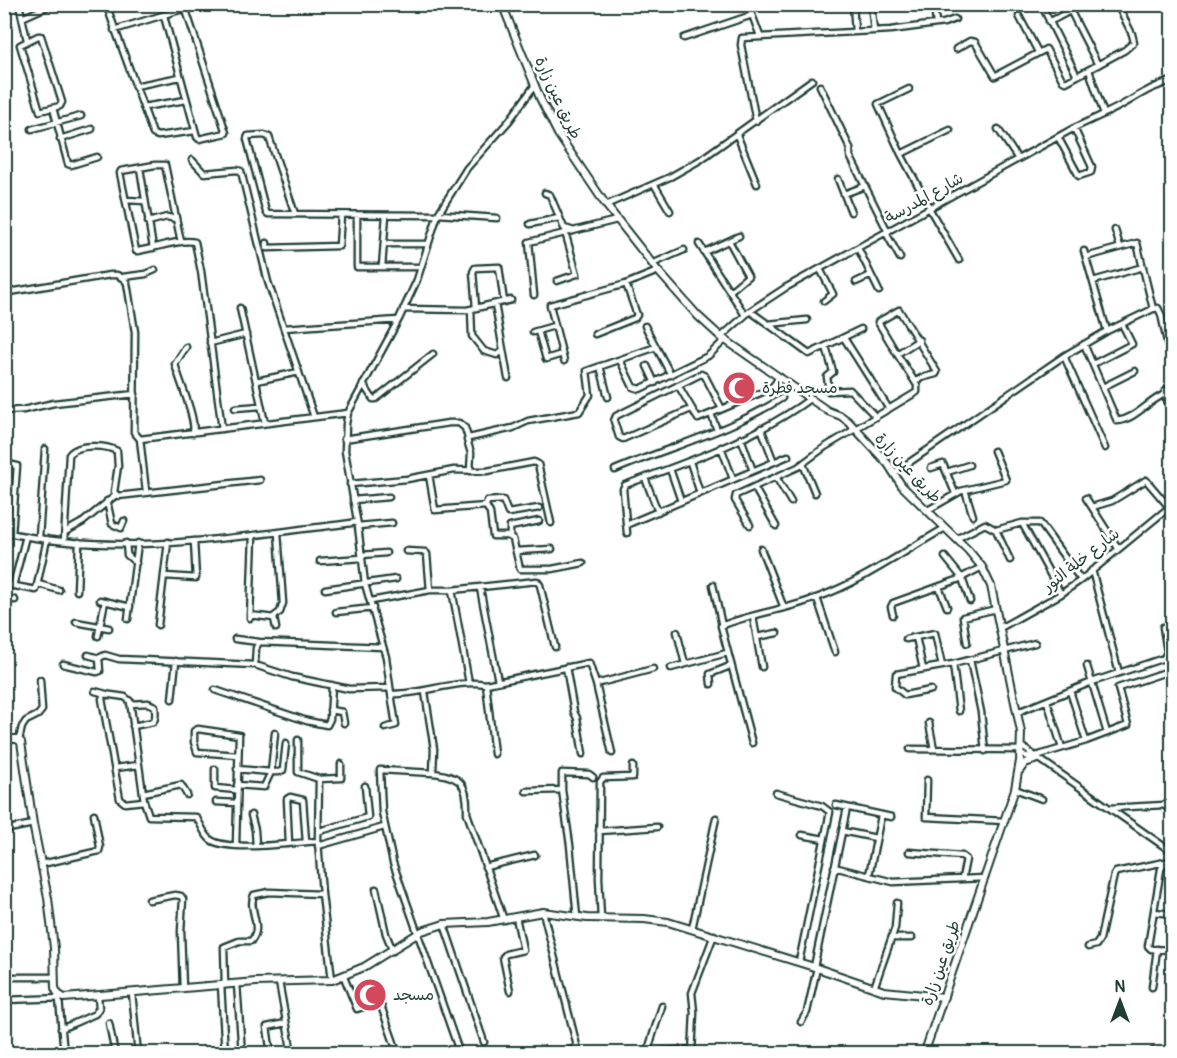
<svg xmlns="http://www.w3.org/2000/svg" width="1177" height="1058" font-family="Pangolin,'Playpen Sans Arabic',sans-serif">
  <rect width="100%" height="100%" fill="#fff"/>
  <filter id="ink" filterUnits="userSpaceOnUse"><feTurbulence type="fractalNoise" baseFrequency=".0167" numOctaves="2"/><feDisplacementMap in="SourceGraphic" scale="12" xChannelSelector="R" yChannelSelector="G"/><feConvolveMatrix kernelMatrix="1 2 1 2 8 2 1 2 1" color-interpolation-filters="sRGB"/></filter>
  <g filter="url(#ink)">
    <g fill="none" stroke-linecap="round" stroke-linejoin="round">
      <g stroke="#1f3d34" stroke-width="9">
        <path id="minor" d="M19,4L27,40
          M106,4L153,134L158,136L195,131
          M748,4L760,36
          M853,4L855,32
          M871,4L874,31
          M934,4L936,24
          M1041,4L1077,76
          M1067,4L1098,65
          M1019,16L1038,52
          M22,18L53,4
          M1049,22L1070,11
          M114,30L183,9L186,10L226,133L199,139L197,137L164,16
          M38,36H41L62,102L60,106L40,111L20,45Z
          M684,38L752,15
          M956,49L970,41L975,42L995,76L1046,49L1063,81L1066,82L1125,50L1134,42L1132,34L1117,4
          M535,85L509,121L467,168L438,214L417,280L399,319L348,413L346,424L345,451L358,526L365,584L386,657L391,694C422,695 456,679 486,684L589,663L596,684L612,753
          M135,86L180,77
          M820,86L850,148V156L888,232
          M909,89L878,104L901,154L930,208
          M143,107L186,100
          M53,108L68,164L71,165L97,157
          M1104,114C1128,104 1147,87 1172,81
          M756,121L741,45L742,38L891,30L944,23L955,19
          M32,129L81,116
          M998,129L1018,159
          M737,135L757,184
          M1058,137L1079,176L1091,172L1092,167L1074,128
          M60,139L92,129
          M901,154L950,130
          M192,160L204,173L237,170L241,171L268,282L314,417
          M140,168L153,248
          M838,179L851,212
          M654,184L670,211
          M545,193L550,195L564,228L571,230
          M844,194L865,186
          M126,200L145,201
          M606,205L670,177L700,160L812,80
          M929,208L959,260
          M295,214L269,137L264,135L248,136L247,139L266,212L268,214L437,215
          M438,214L497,218
          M357,215V267H421
          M148,222L167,217L176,219
          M530,224L559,218
          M1115,230L1120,247
          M886,233L900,258
          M729,241L748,276L730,291
          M181,242L165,165H155L121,171L120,173L136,251H138C152,249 182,238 195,242L201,271L222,429
          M267,243V248L339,246L341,215
          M385,244H428
          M699,244L745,315
          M858,248L879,291
          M1084,251L1107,331
          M704,252L739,236
          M1086,257L1137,243L1153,309
          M652,264L684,250
          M382,267L386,215
          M820,269L833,294L824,301
          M123,277L146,274L155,270
          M557,281L577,274L565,232
          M1093,281L1143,267
          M856,282L871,275
          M4,293L110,275H117L124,279L127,283L135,332L134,432L140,439L146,491
          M534,295L529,242L617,220
          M495,304L508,378
          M240,308L265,423
          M476,308L473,272L475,268L499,267L504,302
          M403,309L467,310L511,300
          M471,309L472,336L484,351L497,355L503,351
          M1153,309L1158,308L1161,314L1172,365
          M750,311L809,354L861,329
          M768,324L807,320
          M645,326L671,375
          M284,328L398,320
          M538,331L546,359L562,354
          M533,332L554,326
          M595,334L635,318L637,315L626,284
          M721,337L750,311L785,288L1074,128L1104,114L1089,70
          M844,338L889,409
          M210,343L246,334
          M1084,344L1117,421C1136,419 1148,401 1165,394
          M826,346L833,372L827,377L829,391L850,390L876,417
          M186,347L175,364C179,380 197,420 193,433
          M1064,356L1105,448
          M620,360L633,387L640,389L708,356L725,340
          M564,361L550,305L626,284L658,271
          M1093,364L1132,344L1122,324
          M600,366L608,397
          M647,366L655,383
          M256,381L299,372
          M915,382L921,378L936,374L937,372L899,310L878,322L897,354L919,340
          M363,384L373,399H376L433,354
          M678,385L698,419L765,391L773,386L780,377
          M1103,387L1135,371
          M235,408L261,406
          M691,409L623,439L619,437L614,421L616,416L701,374L705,376L722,409
          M4,411L23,410L54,403L135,394
          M1170,412L1165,391L1172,387
          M711,414L717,430
          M761,428L774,462
          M741,438L753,471
          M140,439L348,413
          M344,439L449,423H459L465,428L468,438
          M721,447L733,479
          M690,462L700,493
          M4,463L17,466L12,534
          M803,464L815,493
          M931,468L943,464L955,493
          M670,469L681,501
          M615,470C671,446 731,431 782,398
          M470,471L471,453L467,440L469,438L513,428L528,421L579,412L590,395L587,371L656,347
          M947,472L969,465
          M894,473L1064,356L1107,331L1153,309
          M429,475L435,510L486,506L490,513L493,536H508L513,539L520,569H552L583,563
          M776,477L791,502
          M645,478L658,512
          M350,484L407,479L454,470L487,471L534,462L538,464L551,523
          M754,487L776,526
          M965,490L973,516
          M1086,498L1118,548
          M353,500L389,497
          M107,501L112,524L121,528L124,521
          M486,506L487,501L503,500L508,513L539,508
          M1092,507L1112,501L1146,480L1169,507
          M928,510L961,491L1006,480L994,451
          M1022,523L1061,594
          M626,525L788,456
          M750,525L735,500L736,495L798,467L825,447L917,392V385L897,354
          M358,526L392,523
          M996,530L1010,560
          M4,532C101,554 205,542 302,529C320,527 339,525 357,522
          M65,532L83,522L116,495
          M627,533L623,489L625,485C688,462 756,439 811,398
          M39,537L45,449
          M510,537V527L539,521
          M956,539L985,524L996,530L1022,523H1040L1081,580
          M64,541L69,455C77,443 106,445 117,451L118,466L114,492L118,496L260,480
          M126,543L127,555L136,563
          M761,549L784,608
          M406,551L425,552L427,554L430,590
          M516,551L552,549
          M362,555L386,553
          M945,557L962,578L970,601
          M320,561L362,558
          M1092,570L1119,673
          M165,576L196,578L194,541
          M4,584L36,590L47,539
          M38,584L59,590
          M713,585L722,626
          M13,586L26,536
          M939,587L947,607
          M480,588L498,681
          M325,589L396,579
          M452,590L469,683
          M77,591L79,542
          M4,598L15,600
          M817,598L835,652
          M100,600L130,607
          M371,601L430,590H452L537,581L540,585L555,647
          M336,612L373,608
          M250,615L274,618L276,628
          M893,615L891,607L893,603L957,580L982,567
          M753,617L762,667
          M250,618L253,536
          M272,618L280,612L283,603L278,533
          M128,619L138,543
          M76,622L109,628
          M158,625L168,542
          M1000,628L1061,594L1081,580L1172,505
          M677,632L685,664
          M98,636L105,601
          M757,637L777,633
          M916,637L923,669
          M235,639L259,642
          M906,639L935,633L942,666
          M967,643L963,617L996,609
          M88,655L99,658L105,655L119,659L255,665L292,677L349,689L389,688
          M970,660L981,712L985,751
          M63,664L97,672L100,671L99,658
          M953,664L959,711
          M255,665L256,648L259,642L383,647
          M1087,666L1107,733
          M566,667L574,712L577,718L583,754
          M671,668L727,653
          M486,684L494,754
          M596,684L653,669
          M711,684L710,674L730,666
          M215,690L307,721L327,725L330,719L332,685
          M931,690L905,695L895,687L896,674L953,664L1035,643
          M95,691L106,694
          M1070,691L1086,741
          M425,692L434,749L433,773L380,770L382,812L393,863L460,1054
          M172,699L176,661
          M1047,701L1062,748
          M130,704L148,703L155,706C155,711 157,718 153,722L133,726
          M330,710L342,712L344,723
          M1018,712L1092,682L1164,658L1167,652L1163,627
          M929,723L934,749
          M385,728L396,725L391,694
          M19,740L22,727L26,721L38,715L42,710L40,680
          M298,740V772L319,779L318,841
          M752,743L721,626C752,613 787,610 819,597C864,580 903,552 945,528
          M1021,746L1172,852
          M910,749L1021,750
          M1021,755L1039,759
          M1036,756L1086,741L1128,725L1118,688L1172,670
          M115,768L139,765
          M215,769V788L237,790
          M237,769L271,772L275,733
          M433,773C461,776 468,784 467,813L504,920
          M319,779L341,778V764
          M927,780L926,817L1005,821
          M237,785L264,787L271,772H279L283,770L286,743
          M1015,789L1042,799
          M562,790V773L589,774L593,777
          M526,791L562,790L570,845L577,917
          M143,793L181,785L187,795
          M776,793L822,806L830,812L799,962
          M144,801L125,803L120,799L102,699L104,694L125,697L130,701L144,801L149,816L196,817C201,824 204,835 211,840C228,852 297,843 318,841L322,894L332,980
          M216,802L237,803
          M836,805L891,817
          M1164,805L1172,812
          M1110,808L1164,805L1172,800
          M251,815L255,830L256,845
          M4,830L33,824
          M320,831L368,817L365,786
          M599,831L657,827
          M842,831L876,838
          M802,835L824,839
          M289,844L287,799L290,797L303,800L306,842
          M236,845L239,735L198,729L194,731V742L197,752L238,755
          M318,846L384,827
          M909,852L962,856L966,859L962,879L985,878
          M1172,859L1165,862L1161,869L1148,946L1151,949L1172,950
          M42,864L99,851L100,847L94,814
          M485,867L535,855
          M834,867L893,882L962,879
          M869,875L881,816
          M376,889L386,934L393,951
          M149,900L175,895L181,896L183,899L181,931L183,989
          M543,912L579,1054
          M1154,912L1172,914
          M601,919L599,878L600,782L603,778L633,777V766
          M444,924L484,1042
          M692,929L716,818
          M892,938H912
          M1088,947L1096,945L1100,939L1114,875L1116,872L1165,862
          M814,967L847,808
          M4,977H54
          M344,977L357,1009L377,1002L380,1003L398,1054
          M279,982L292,1054
          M237,984L242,1054
          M221,985L225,1054
          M225,985L224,947L239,941H251C264,927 247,909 254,895L269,892L322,894
          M1152,987L1157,949
          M874,988L895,928L897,903
          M510,991L503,957L506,954L523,950L516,917
          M132,993L138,1054
          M59,999L64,1054
          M4,1000L64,998
          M662,1006L648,1050L651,1052L693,1049
          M801,1022L807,1012L817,968
          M109,1023L115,1054
          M61,1029L95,1014L99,1008L98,996
          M1153,1051V1054
          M271,1054L267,1027L286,1023
          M562,1054L577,1047
          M692,1054L694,1012L692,993L714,935"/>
      </g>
      <g stroke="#1f3d34" stroke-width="10">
        <path id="major" d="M502,4L540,98L558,134L606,205L658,271L698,316L721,337L828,411L841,416L849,422L888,464L902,486L968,550L982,567L991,586L1021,732L1020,761L1015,789L924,1054
          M4,739H17L21,742L33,824L48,898L54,948L55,988L58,994L64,998L256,982L332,980L364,967L422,931L444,924L488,922L543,912L587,918L644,919L668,922L814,967L884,991L944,997
          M1020,770L1025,763L1038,759"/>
      </g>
      <use href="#minor" stroke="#fff" stroke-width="4.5"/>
      <use href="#major" stroke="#fff" stroke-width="6"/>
    </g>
  </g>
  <defs>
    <g id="mosque-disc" transform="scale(1.725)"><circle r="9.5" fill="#d1495b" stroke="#fff"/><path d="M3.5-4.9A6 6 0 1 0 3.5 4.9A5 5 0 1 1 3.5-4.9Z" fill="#fff"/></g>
  </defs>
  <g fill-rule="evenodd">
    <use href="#mosque-disc" x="739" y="388"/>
    <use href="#mosque-disc" x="370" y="995"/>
  </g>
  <g text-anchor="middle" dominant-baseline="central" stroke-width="5" stroke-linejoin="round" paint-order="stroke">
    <g font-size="16" fill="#1f3d34" stroke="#fff">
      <text transform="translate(558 98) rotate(65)">طريق عين زارة</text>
      <text transform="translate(924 198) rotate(-29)">شارع المدرسة</text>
      <text transform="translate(908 468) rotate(47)">طريق عين زارة</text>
      <text transform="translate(1081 560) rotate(-38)">شارع خلة النور</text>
      <text transform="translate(941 963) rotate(-71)">طريق عين زارة</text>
    </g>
    <g font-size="16" fill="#1f3d34" stroke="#fff" text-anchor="start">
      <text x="762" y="388">مسجد فطرة</text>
      <text x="393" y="995">مسجد</text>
    </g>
  </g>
  <rect width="1177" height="1058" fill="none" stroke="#fff" stroke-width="24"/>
  <rect x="12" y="12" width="1153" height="1034" fill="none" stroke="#1f3d34" stroke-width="2" filter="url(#ink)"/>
  <g transform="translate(1120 1001)" stroke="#ffffff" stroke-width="4.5" paint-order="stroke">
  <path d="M0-4.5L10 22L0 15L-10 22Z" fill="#1f3d34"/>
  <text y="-9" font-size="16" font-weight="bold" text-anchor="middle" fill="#1f3d34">N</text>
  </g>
</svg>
